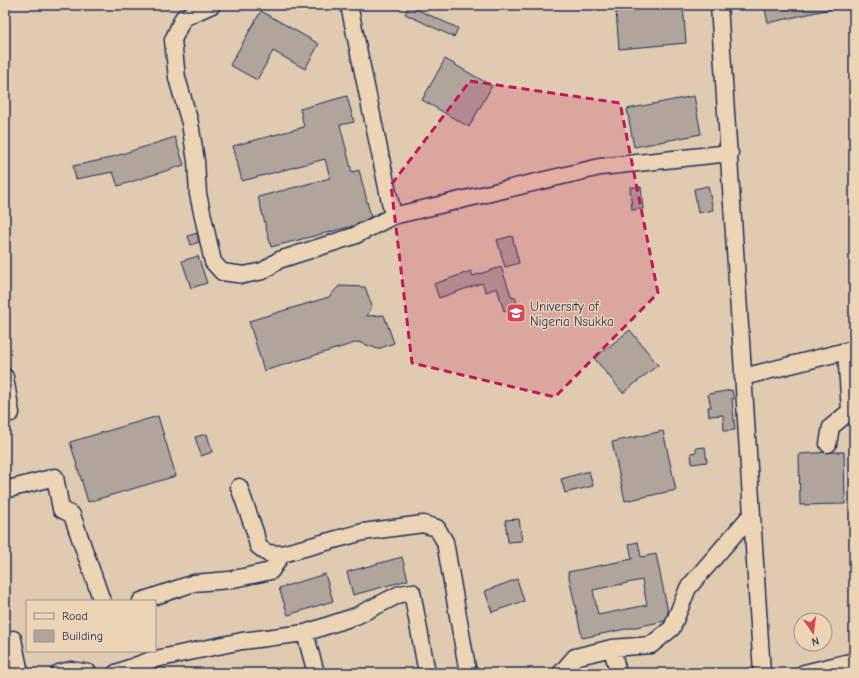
<svg xmlns="http://www.w3.org/2000/svg" width="859" height="678" font-family="'Comic Neue',sans-serif">
  <rect width="100%" height="100%" fill="#e0cab0"/>
  <filter id="ink" filterUnits="userSpaceOnUse"><feTurbulence type="fractalNoise" baseFrequency=".025" numOctaves="2"/><feDisplacementMap in="SourceGraphic" scale="8" xChannelSelector="R" yChannelSelector="G"/><feConvolveMatrix kernelMatrix="1 2 1 2 8 2 1 2 1" color-interpolation-filters="sRGB"/></filter>
  <g filter="url(#ink)">
    <path fill="#b0a49c" stroke="#1b2f5e" fill-rule="evenodd" d="M683,5L686,43L619,49L616,11Z
      M764,5H829L830,9L768,23Z
      M409,6L458,28L454,37L405,14Z
      M261,11L319,44L305,69L273,51L257,80L230,65Z
      M445,59L492,86L469,127L422,100Z
      M347,96L354,122L340,125L352,172L359,170L371,217L353,226L271,247L258,197L330,178L325,159L242,181L233,146L304,127L300,109Z
      M694,96L701,134L634,147L627,109Z
      M175,137L184,165L118,186L113,172L76,179L73,166L106,159Z
      M708,186L713,210L698,213L694,189Z
      M630,187H641L643,209L632,210Z
      M197,233L199,242L191,245L188,236Z
      M512,236L519,263L505,267L497,240Z
      M198,256L207,283L191,288L182,261Z
      M501,267L512,298L515,297L518,307L504,311L497,288L486,292L482,283L439,298L434,284L471,271L473,276Z
      M339,286L365,287L372,306L367,316L384,315L394,343L378,349L358,342L264,371L249,321L329,297Z
      M630,330L658,365L623,393L594,358Z
      M732,390L734,399H732L735,430L724,431L723,415L709,416L708,407H711L708,394Z
      M158,416L176,476L88,502L70,442Z
      M663,431L676,490L625,501L612,442Z
      M207,434L212,452L201,456L195,437Z
      M705,447L707,462L692,464L691,453L696,452V448Z
      M832,452H844L845,504L800,505L799,454Z
      M589,471L593,486L565,493L561,479Z
      M519,519L522,541L508,542L505,520Z
      M638,542L641,557L656,554L668,612L665,621L582,638L568,572L632,559L629,544ZM642,580L647,605L598,615L593,590Z
      M402,557L408,580L353,595L347,572Z
      M325,574L333,601L288,615L279,588Z
      M517,579L524,601L492,612L485,591Z"/>
    <g fill="none" stroke-linecap="round" stroke-linejoin="round">
      <g stroke="#1b2f5e" stroke-width="19">
        <path id="minor" d="M212,5L183,18L173,40L177,78L190,123L196,161L198,194L213,262L222,272L244,275L263,271L279,260L354,236L393,216L600,167L730,153
          M349,5L393,216
          M719,5C735,228 747,450 762,673
          M5,377L11,413
          M743,377L854,349
          M828,444L831,427L850,411L846,351
          M239,487L255,532L258,546L267,553L282,554L363,532L423,524L437,528L445,542L468,673
          M5,490L55,477L61,509L72,515L102,601
          M141,601L194,583L229,580L271,571L282,554
          M305,633L316,673
          M13,639L20,673
          M59,673L71,670L89,673
          M116,673L151,660L242,641L305,633L356,616L400,594L412,592L427,673
          M561,673L575,657L612,648
          M618,673L612,648L651,645L672,628L688,588L751,515
          M804,673L854,661"/>
      </g>
      <use href="#minor" stroke="#edd4b5" stroke-width="16"/>
    </g>
  </g>
  <path fill="#c2185b" fill-opacity="0.2" stroke="#c2185b" stroke-width="3" stroke-dasharray="8 5" stroke-linejoin="round" d="M470,81L620,103L658,293L555,397L412,363L391,185Z"/>
  <defs>
    <g id="university-square" transform="scale(1)"><rect x="-9" y="-9" width="18" height="18" rx="4" fill="#d1495b" stroke="#edd4b5"/><path d="M0-5L7-2L0 1L-7-2ZM-4 1L0 2.5L4 1V4Q0 6-4 4Z" fill="#fff"/></g>
  </defs>
  <g fill-rule="evenodd">
    <use href="#university-square" x="516" y="313"/>
  </g>
  <g text-anchor="middle" dominant-baseline="central" stroke-width="3" stroke-linejoin="round" paint-order="stroke">
    <g font-size="13" fill="#1b2f5e" stroke="#edd4b5" text-anchor="start">
      <text x="530" y="306">University of<tspan x="530" dy="15">Nigeria Nsukka</tspan></text>
    </g>
  </g>
  <rect width="859" height="678" fill="none" stroke="#edd4b5" stroke-width="20"/>
  <rect x="10" y="10" width="839" height="658" fill="none" stroke="#1b2f5e" stroke-width="1.5" filter="url(#ink)"/>
  <rect x="26" y="600" width="130" height="52" fill="#edd4b5" stroke="#999292"/>
  <rect x="34" y="613" width="20" height="6" fill="#edd4b5" stroke="#999292"/>
  <text x="62" y="620" font-size="12" fill="#1b2f5e">Road</text>
  <rect x="34" y="630" width="20" height="12" fill="#b0a49c" stroke="#999292"/>
  <text x="62" y="640" font-size="12" fill="#1b2f5e">Building</text>
  <g transform="translate(813 632) rotate(166)"><circle r="19" fill="#edd4b5" stroke="#999292"/>
  <path d="M0-3L7 15L0 10L-7 15Z" fill="#d1495b"/>
  <text y="-6" font-size="11" font-weight="bold" text-anchor="middle" fill="#1b2f5e">N</text>
  </g>
</svg>
